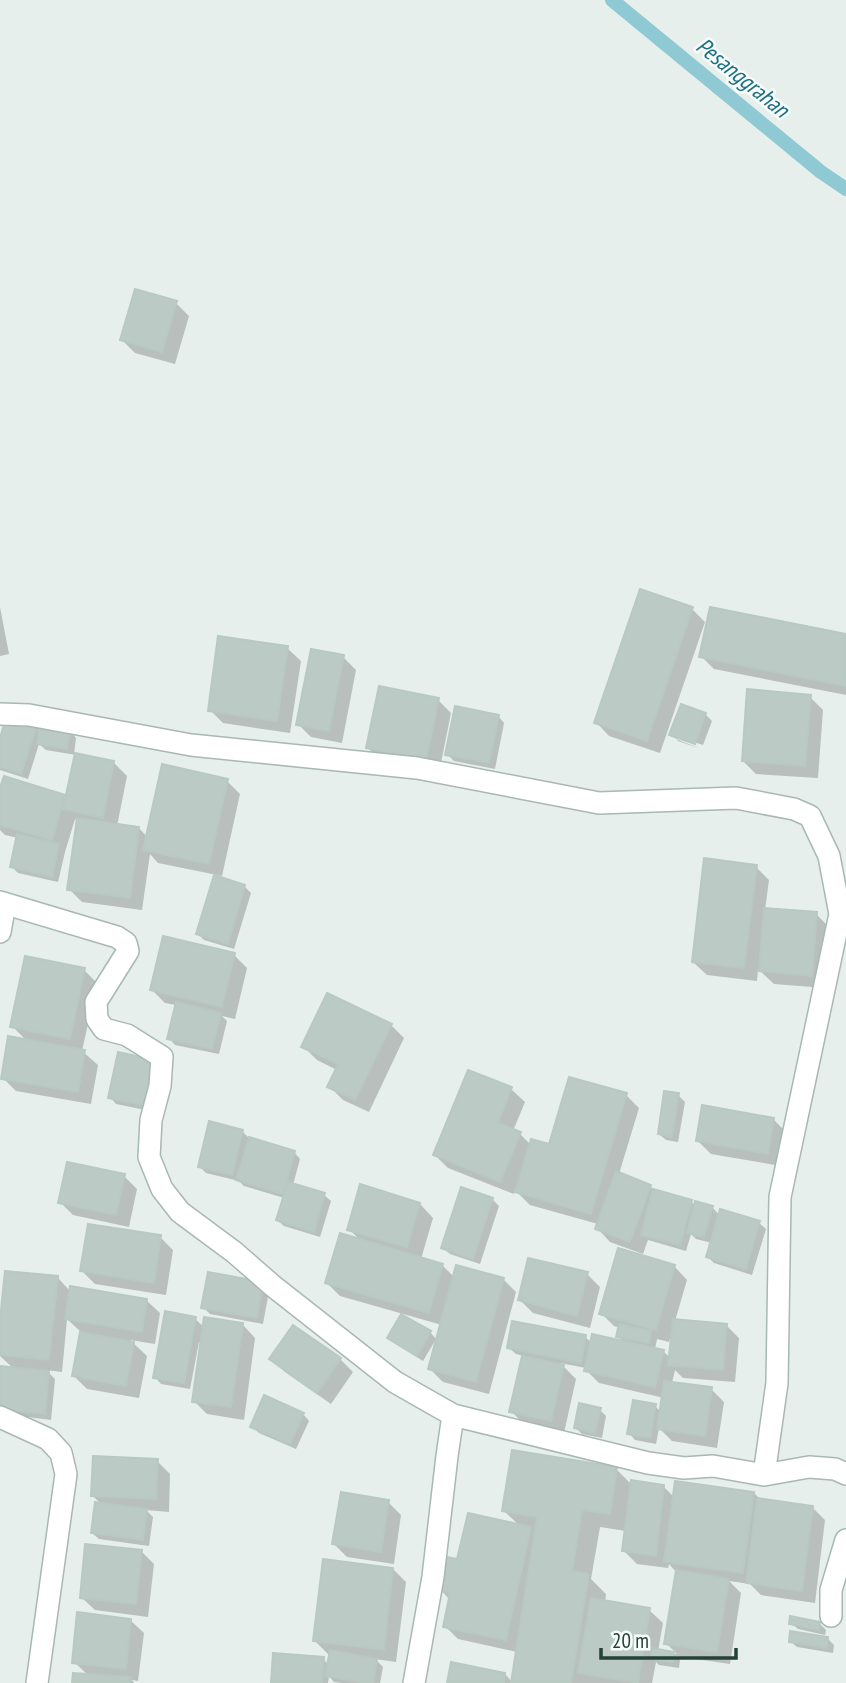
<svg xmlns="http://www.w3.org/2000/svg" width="846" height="1683" font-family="'PT Sans Narrow',sans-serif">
  <rect width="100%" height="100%" fill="#e6efeb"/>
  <path fill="#0003" fill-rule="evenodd" d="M176,303L189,316L175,364L135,353L122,340Z
    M0,607L9,654L0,656Z
    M692,609L705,622L660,753L609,736L596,722Z
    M846,636V695L714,669L701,656Z
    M287,648L301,661L290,733L223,723L210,710Z
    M343,657L356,670L342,743L311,737L298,724Z
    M810,697L823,710L818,778L756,774L743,761Z
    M438,700L451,713L439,773L381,761L368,748Z
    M705,714L712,721L703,745L676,736V739L701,749L678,741L671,734Z
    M498,716L504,723L495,769L454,761L447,754Z
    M36,726L41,731H70L76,738L74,754L114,763L127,776L117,826L139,828L148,838L227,781L240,794L222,876L158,863L150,854L142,910L82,902L69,889L78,822L75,819L65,852L58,882L18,873L12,867L18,838L5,835L0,830V794L5,778L67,797L76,755L46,750L39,744L28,779L0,770V743Z
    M756,867L769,880L765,910L816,914L829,927L825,988L774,984L758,969L757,981L707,975L693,962Z
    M244,886L251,893L234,949L204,940L198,934Z
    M234,955L247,968L235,1019L222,1016L227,1021L219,1054L175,1045L169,1038L176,1005L165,1003L152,990Z
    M84,970L97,983L82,1051L98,1065L91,1104L16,1091L3,1078L27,1041L12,1026Z
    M391,1025L404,1038L369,1112L343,1100L330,1087L337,1070L317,1060L304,1047Z
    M119,1054L155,1112L116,1104L110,1097Z
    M469,1072L511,1089L525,1102L513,1131L520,1134L531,1145L550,1146L626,1095L639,1108L619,1174L650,1186L656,1192L691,1202L696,1206L712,1207L720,1216L721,1211L759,1223L766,1229L752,1275L714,1263L708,1257L712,1243L696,1239L691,1234L686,1251L648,1240L643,1254L610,1242L597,1228L598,1224L530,1205L515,1190L514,1194L448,1168L435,1155Z
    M678,1095L685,1102L678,1142L666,1140L659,1134Z
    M774,1120L787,1133L781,1166L711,1154L698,1141Z
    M242,1131L249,1138L294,1152L300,1159L293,1185L324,1195L331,1201L320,1237L284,1226L277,1220L284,1198L244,1186L239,1181L206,1173L199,1166Z
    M124,1176L137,1189L129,1227L73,1215L60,1202Z
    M492,1199L499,1206L480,1264L450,1254L443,1248Z
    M420,1204L433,1218L421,1259L442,1265L455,1278L503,1279L516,1292L489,1394L443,1382L430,1369L442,1325L340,1296L327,1283L361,1241L349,1229Z
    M160,1237L173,1250L166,1295L95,1284L82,1271Z
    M674,1266L687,1280L675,1321L726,1325L739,1338L735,1382L683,1378L675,1370L672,1383L711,1389L724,1402L717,1448L672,1441L659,1428L656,1444L635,1440L629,1433L655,1406L661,1412L664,1398L599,1383L586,1370V1368L560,1363L576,1379L564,1433L524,1424L511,1411L524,1356L516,1354L509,1348L585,1337L592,1343H624L618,1336L620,1328L614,1326L601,1313ZM671,1334H673L671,1359L663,1351L655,1349L657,1339L669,1342Z
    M209,1274L269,1291L263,1324L210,1314L203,1307Z
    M587,1274L600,1287L590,1328L533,1313L520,1300Z
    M58,1278L71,1292L146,1300L160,1313L155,1344L130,1340L147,1356L139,1398L87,1389L74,1376L81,1332L67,1319L62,1372L46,1370L55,1379L51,1420L4,1414L0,1375L14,1369L0,1356V1336Z
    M195,1319L204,1327L242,1324L255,1338L244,1420L207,1414L194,1401L202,1343L199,1342L190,1389L161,1384L155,1377Z
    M430,1332L436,1339L423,1361L396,1344L389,1338Z
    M272,1359H340L353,1372L331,1404L285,1372Z
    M600,1410L606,1416L602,1438L582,1434L575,1427Z
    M303,1414L309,1421L296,1449L259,1433L252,1427Z
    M157,1461L170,1474L169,1512L146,1510L153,1517L149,1546L99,1539L92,1533L102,1505L92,1495Z
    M616,1469L632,1485L664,1487L675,1498L754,1493L761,1500L812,1507L825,1520L815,1603L761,1595L750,1584L729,1581L741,1593L730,1664L675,1656L680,1660L679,1668L659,1665L656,1662L652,1683H449L505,1674L512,1682L517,1652L458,1639L445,1626L450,1600L441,1590L459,1561L520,1526L504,1511ZM600,1527L626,1531L624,1551L637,1564L668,1568L669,1564L677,1573L666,1643L677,1654L658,1651L663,1623L649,1610L605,1602L606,1594L591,1579Z
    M388,1502L401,1515L394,1564L347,1557L334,1544Z
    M141,1551L154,1564L148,1617L95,1610L81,1597Z
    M393,1569L406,1582L396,1662L375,1659L383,1667L380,1683H341L334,1682L329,1676L328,1683H273L323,1659L329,1665L331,1654H328L315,1641Z
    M130,1620L144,1633L138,1681L132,1680L134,1683H74L88,1675L74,1662Z
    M791,1623H819L826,1630L825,1635L798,1629Z
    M828,1639L834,1645L833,1653L797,1647L790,1641Z"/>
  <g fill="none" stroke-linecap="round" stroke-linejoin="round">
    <path stroke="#8ec9d4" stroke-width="14" d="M612,0L821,172L846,189"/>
  </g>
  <path fill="#bbcac4" stroke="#b8c9c2" stroke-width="2" d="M135,289L177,301L162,352L120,340Z
    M640,589L693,607L647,741L594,723Z
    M710,607L846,634V686L699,657Z
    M218,636L288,646L277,721L208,711Z
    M311,649L344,655L329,731L296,725Z
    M379,686L439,698L426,761L366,748Z
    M747,689L811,695L805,766L742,761Z
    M681,704L706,713L695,744L669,735Z
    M455,706L499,715L489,763L445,755Z
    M7,715L37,725L21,774L0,767V738Z
    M40,725L71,729L67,749L37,744Z
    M75,753L114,761L103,818L63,809Z
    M162,764L228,779L209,864L143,850Z
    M4,776L65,795L52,840L0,825V788Z
    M77,818L139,827L130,898L67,890Z
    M17,834L59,844L52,877L10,867Z
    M704,858L757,865L744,968L692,962Z
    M214,875L245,885L228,944L196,934Z
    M764,908L817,912L812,976L759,971Z
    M163,936L235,953L222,1007L150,990Z
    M25,956L85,968L70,1039L10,1027Z
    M327,993L392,1024L355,1100L327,1087L338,1064L301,1047Z
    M176,1002L221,1013L212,1049L167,1039Z
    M8,1036L85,1050L78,1092L1,1079Z
    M118,1052L159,1061L148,1106L108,1098Z
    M468,1070L512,1087L498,1123L521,1132L500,1182L433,1155Z
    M569,1077L627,1093L591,1214L515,1192L531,1139L549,1144Z
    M664,1091L679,1093L672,1137L658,1134Z
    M702,1105L774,1118L768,1154L696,1141Z
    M209,1121L243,1130L232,1175L198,1167Z
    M249,1137L295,1151L283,1194L236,1180Z
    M67,1162L125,1174L116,1215L58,1203Z
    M616,1171L651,1185L630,1242L595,1229Z
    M288,1182L325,1193L314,1232L276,1220Z
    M360,1184L420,1203L407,1247L347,1230Z
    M461,1187L493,1198L473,1259L441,1248Z
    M653,1189L692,1200L680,1245L641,1235Z
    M695,1201L713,1206L704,1237L687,1233Z
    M720,1209L760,1221L746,1269L706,1257Z
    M88,1224L161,1235L154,1283L80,1271Z
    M340,1233L443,1264L429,1313L325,1283Z
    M618,1248L675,1265L656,1330L599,1314Z
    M528,1258L588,1272L577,1316L518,1300Z
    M456,1265L504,1278L476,1382L428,1369Z
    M5,1271L58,1276L49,1360L0,1355V1320Z
    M208,1272L263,1282L257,1318L201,1308Z
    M70,1286L147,1299L142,1332L65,1319Z
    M165,1311L196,1317L184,1383L153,1378Z
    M401,1314L431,1331L417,1356L387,1338Z
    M204,1317L243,1323L231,1407L192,1402Z
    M673,1319L727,1324L723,1370L668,1365Z
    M512,1321L586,1335L581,1363L507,1348Z
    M619,1324L651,1331L649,1343L616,1337Z
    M293,1325L341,1358L317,1393L269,1359Z
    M80,1332L134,1342L126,1386L72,1376Z
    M592,1334L664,1350L655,1387L584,1371Z
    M522,1356L564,1365L551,1421L509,1412Z
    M0,1366L49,1371L45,1414L0,1409Z
    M664,1381L712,1387L705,1436L657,1429Z
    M264,1395L304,1413L290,1444L250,1427Z
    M633,1400L656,1404L650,1438L627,1434Z
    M579,1403L601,1408L595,1433L574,1428Z
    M512,1450L617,1467L610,1514L582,1510L572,1571L589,1574L571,1683H511L537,1517L502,1511Z
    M93,1456L158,1459L156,1499L91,1496Z
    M631,1480L664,1485L656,1556L622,1551Z
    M675,1481L754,1492L743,1573L664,1562Z
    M341,1492L389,1500L381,1552L332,1544Z
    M757,1498L813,1506L802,1591L746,1583Z
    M95,1502L147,1509L143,1540L91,1533Z
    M468,1513L531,1527L506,1640L443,1627L450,1593L439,1591L446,1557L457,1559Z
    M85,1544L142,1550L136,1604L80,1598Z
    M323,1559L393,1568L384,1650L313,1641Z
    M676,1570L729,1579L717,1652L664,1644Z
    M591,1598L650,1608L638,1683L578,1673Z
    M77,1612L131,1619L126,1669L72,1663Z
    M790,1616L820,1622L819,1630L789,1624Z
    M790,1631L828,1637L827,1648L789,1642Z
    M652,1648L674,1652L673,1662L651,1659Z
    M330,1650L377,1659L373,1683H364L325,1676Z
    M273,1653L324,1657L322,1683H271Z
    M451,1662L505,1673L504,1683H447Z
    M73,1673L131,1677L130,1683H72Z"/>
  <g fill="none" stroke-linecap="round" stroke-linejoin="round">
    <g stroke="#a8b8b2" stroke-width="24">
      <path id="minor" d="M0,714L29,715L191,745L417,768L599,803L736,798L794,809L810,816L829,856L840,914L846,916
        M0,902L117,937L126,943L128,951L96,1002L97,1019L104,1029L127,1035L162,1057L160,1086L151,1120L149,1157L162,1189L180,1212L234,1252L273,1286L395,1382L453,1415L447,1456L433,1577L414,1683
        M0,932L5,904
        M453,1415L648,1463L684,1468L713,1466L764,1475L809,1467L835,1469L846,1474
        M0,1417L48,1439L61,1453L66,1474L37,1683
        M764,1475L777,1383L780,1197L840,914
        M831,1616V1590L846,1540"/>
    </g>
    <use href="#minor" stroke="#fff" stroke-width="21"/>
  </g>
  <g text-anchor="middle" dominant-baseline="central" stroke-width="5" stroke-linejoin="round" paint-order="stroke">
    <g font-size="23" font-style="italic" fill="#1c6f80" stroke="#f7fbf9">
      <text transform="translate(743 77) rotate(39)">Pesanggrahan</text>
    </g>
  </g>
  <path d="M601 1648v10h135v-10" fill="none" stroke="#24423a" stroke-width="3.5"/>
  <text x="612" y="1648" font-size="21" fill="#24423a" stroke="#f7fbf9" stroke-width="5" paint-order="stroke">20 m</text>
</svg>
